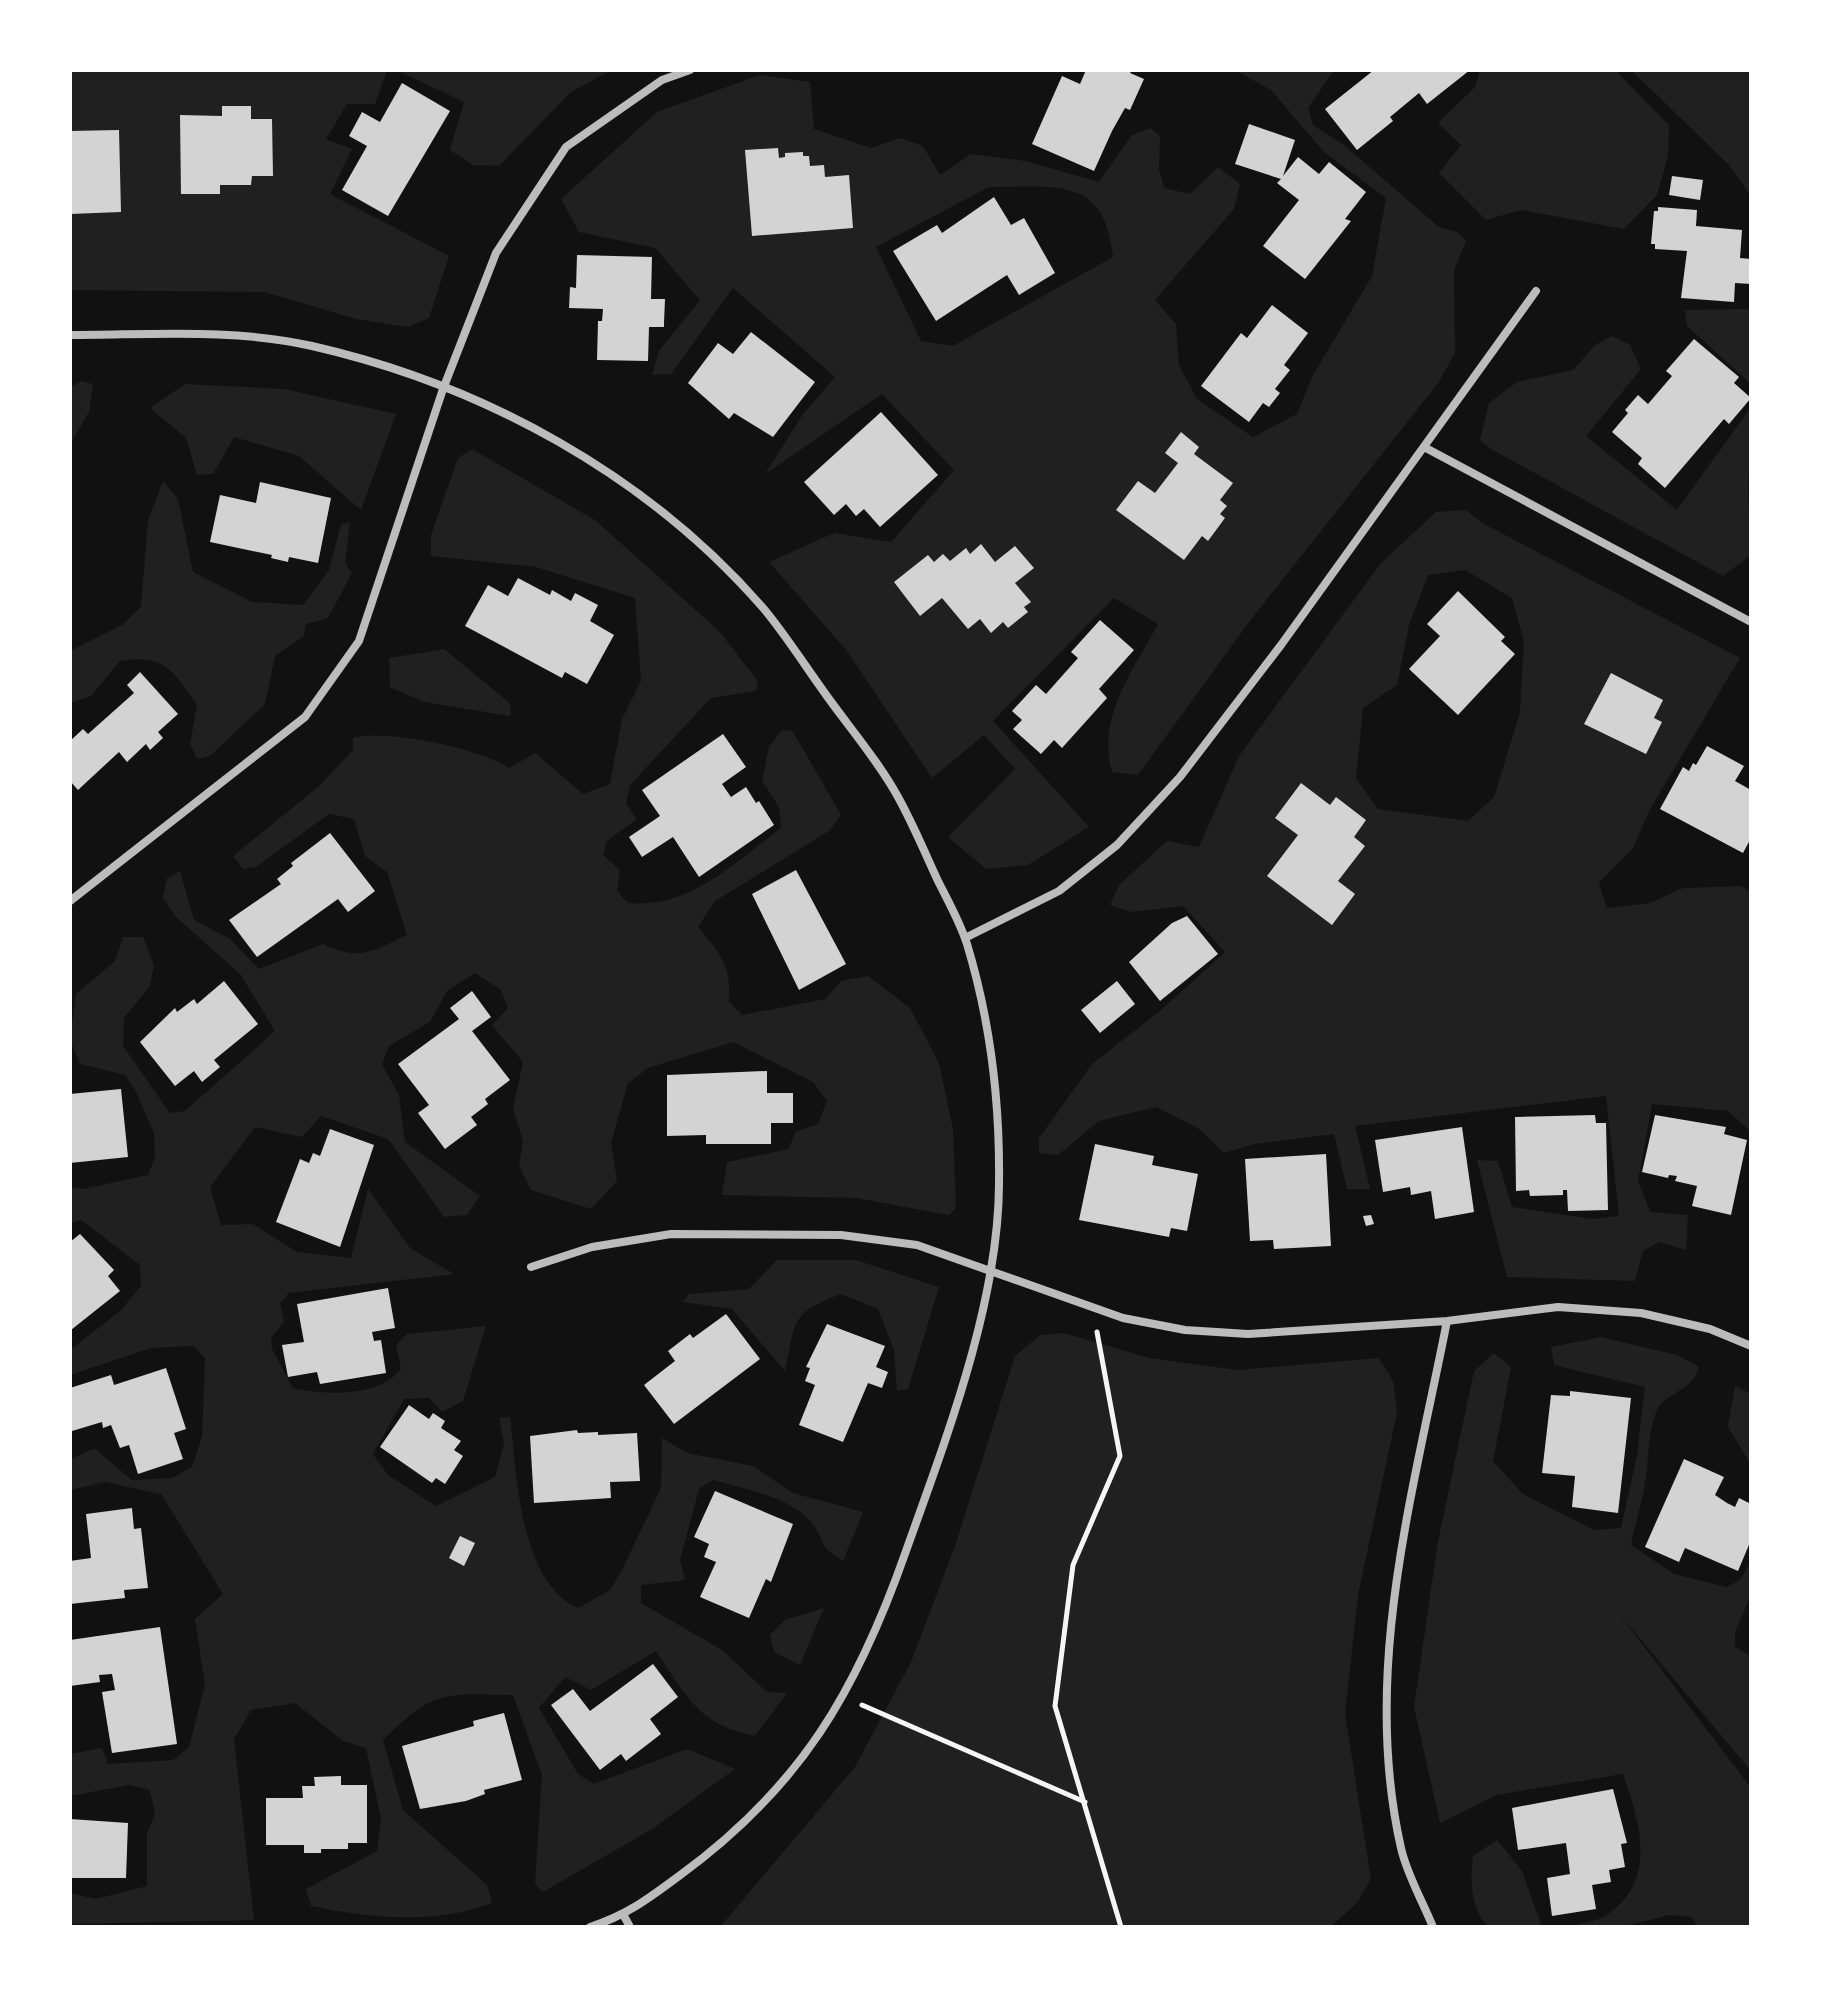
<svg xmlns="http://www.w3.org/2000/svg" width="1821" height="1997" font-family="'Titillium Web',sans-serif">
  <rect width="100%" height="100%" fill="#111"/>
  <path fill="#202020" fill-rule="evenodd" d="M70,70H387L375,104H347L326,139L352,149L330,194L449,256L429,318L408,327L356,319L265,292L70,290Z
    M396,70H612L571,92L499,166L473,165L450,150L464,102Z
    M1235,70H1334L1308,108L1313,125L1344,145L1439,227L1457,232L1466,241L1454,270L1455,353L1439,382L1249,622L1138,775L1112,772C1096,718 1133,671 1158,624L1114,598L993,721L1089,827L1028,865L986,869L948,837L1015,769L984,735L932,778L847,651L769,562L834,533L891,542L954,470L882,394L765,474L803,414L835,377L733,288L671,374L652,375L659,351L700,300L655,248L579,232L561,199L657,112L760,75L810,82L814,129L871,148L900,138L923,146L940,175L971,154L1025,161L1099,182L1132,135L1150,128L1160,136L1159,169L1164,188L1190,194L1218,167L1240,184L1234,209L1155,300L1176,324L1179,365L1197,399L1253,437L1297,414L1312,377L1372,276L1386,198L1324,152L1271,90ZM989,187C1055,187 1105,175 1113,257L953,346L921,341L876,247Z
    M1480,70H1615L1669,125L1668,156L1657,195L1624,229L1521,210L1486,220L1439,173L1461,145L1438,123L1475,87Z
    M1631,70H1751V196L1728,164Z
    M1751,309V384L1687,326L1685,310Z
    M1612,336L1630,345L1641,369L1586,436L1677,510L1751,407L1748,492L1751,555L1723,576L1491,449L1480,440L1489,403L1517,382L1573,370L1595,345Z
    M81,381L93,384L89,412L72,441L70,456V388Z
    M185,384L284,389L396,414L361,510L299,456L234,437L213,474L197,475L186,438L150,408Z
    M472,449L595,520L719,631L758,681L756,691L711,698L630,785L626,804L637,819L607,841L603,855L620,870L617,891L628,903C690,909 734,863 781,828L779,807L762,781L769,747L781,731L792,730L841,815L829,831L715,901L698,927C721,955 731,964 729,1002L742,1015L825,999L841,981L868,976L910,1008L939,1063L953,1129L956,1208L949,1215L856,1198L722,1195L727,1162L789,1149L795,1132L818,1124L827,1101L813,1082L733,1042L648,1068L628,1083L611,1143L617,1181L591,1209L531,1190L519,1166L523,1141L513,1109L523,1062L492,1025L508,1008L501,990L475,973L447,991L430,1022L389,1046L382,1064L399,1095L405,1142L480,1196L467,1215L444,1217L388,1139L321,1116L302,1137L255,1127L210,1187L221,1225L253,1224L297,1252L351,1258L368,1189L410,1248L454,1274L289,1293L280,1303L284,1322L271,1338L272,1349L293,1388C326,1395 378,1398 401,1369L396,1345L407,1334L486,1326L463,1401L442,1412L429,1398L404,1399L373,1454L388,1475L436,1506L495,1477L504,1443L499,1418L510,1417C517,1473 519,1582 578,1608L610,1590L622,1570L661,1488L662,1438L687,1453L753,1466L793,1493L863,1512L843,1561C817,1545 827,1544 812,1523C794,1498 741,1488 713,1480L699,1489L680,1560L685,1580L641,1585V1603L722,1650L767,1692L787,1693L755,1736C699,1725 686,1696 656,1651L591,1690L565,1677L539,1708L578,1774L594,1784L687,1749L735,1769L652,1829L543,1892L535,1884L542,1775L513,1695C443,1694 434,1689 383,1740L403,1810L487,1885L492,1903C438,1925 368,1918 311,1906L306,1889L377,1851L381,1819L366,1748L343,1741L295,1703L251,1710L234,1739L254,1920L70,1924V1893L96,1899L147,1886V1833L155,1814L150,1790L129,1785L70,1796V1754L102,1748L108,1764L173,1760L189,1747L205,1685L195,1619L223,1594L161,1494L105,1482L70,1490V1460L94,1448L132,1480L172,1478L192,1467L202,1436L205,1359L194,1346L151,1348L70,1375V1350L120,1311L141,1286L140,1265L81,1220L70,1224V1187L83,1189L148,1175L155,1157L154,1133L134,1088L125,1075L80,1064L70,1040L76,994L115,961L123,937H143L154,965L150,986L124,1018L123,1046L170,1113L185,1111L275,1031L241,975L175,916L163,898L167,878L180,871L194,920L230,939L259,969L323,944C359,962 372,951 407,935L387,872L365,856L354,819L329,814L256,867L243,869L233,856L318,787L353,750V738C383,728 483,749 509,768L535,753L583,794L610,784L622,719L641,681L635,598L536,567L431,556V535L458,458Z
    M163,481L178,499L193,572L252,602L303,605L329,570L341,524L350,522L345,563L352,573L328,618L306,624L304,636L275,656L265,704L210,756L197,759L190,744L197,705C174,672 165,653 120,661L91,696L70,703V651L122,625L141,607L148,520Z
    M1466,510L1482,523L1740,658L1649,811L1633,848L1599,883L1607,908L1650,903L1683,888L1741,886L1751,892V1132L1728,1111L1652,1104L1638,1181L1650,1212L1688,1215L1686,1250L1659,1242L1643,1251L1635,1281L1507,1277L1477,1160L1498,1161L1512,1207L1592,1219L1619,1216L1606,1096L1355,1126L1370,1189H1347L1334,1134L1254,1144L1224,1153L1198,1128L1156,1107L1099,1121L1058,1155L1039,1153V1138L1092,1064L1160,1011L1225,952L1183,906L1130,912L1110,905L1119,885L1167,841L1199,847L1239,756L1381,563L1436,512ZM1465,570L1512,598L1524,642L1520,712L1494,797L1468,821L1378,809L1356,778L1363,708L1397,685L1409,625L1428,575Z
    M444,649L511,704L510,716L424,702L390,687L389,658Z
    M777,1260H856L939,1287L908,1389L897,1391L894,1350L878,1309L841,1294C790,1313 796,1321 785,1371L732,1309L683,1302L689,1294L749,1289Z
    M1064,1333L1149,1358L1237,1370L1379,1358L1393,1381L1397,1413L1358,1595L1345,1714L1371,1879L1357,1903L1330,1927H720L855,1767L911,1662L955,1546L1015,1356L1040,1335Z
    M1601,1337L1677,1355L1699,1367C1692,1394 1665,1389 1655,1415C1647,1436 1649,1461 1645,1483C1642,1504 1635,1524 1631,1545L1674,1574L1727,1587L1740,1580L1751,1561V1595L1735,1632V1646L1751,1657V1771L1621,1616L1751,1788V1927H1698L1691,1917L1669,1915L1621,1927H1565C1577,1924 1596,1922 1607,1915C1658,1880 1640,1823 1623,1774L1496,1795L1440,1823L1414,1707L1438,1541L1474,1371L1494,1353L1511,1367L1493,1461L1523,1494L1594,1530L1621,1528L1637,1455L1645,1387L1554,1365L1551,1347Z
    M1735,1386L1751,1394V1465L1728,1427Z
    M824,1608L800,1665L774,1652L770,1635L785,1620Z
    M1497,1840L1522,1871L1542,1927H1488C1470,1907 1470,1881 1473,1856Z"/>
  <path fill="#d3d3d3" d="M1086,70H1132L1130,73L1144,79L1130,110L1125,108L1112,131L1094,171L1032,144L1062,76L1080,84Z
    M1374,70H1470L1427,104L1419,93L1390,117L1393,121L1357,150L1325,109Z
    M402,83L450,111L388,216L342,190L367,146L349,136L362,112L380,122Z
    M222,106H251V119H272L273,176H252L251,185H220V194H181L180,115L222,116Z
    M1249,124L1295,140L1283,176L1298,157L1319,174L1329,162L1366,192L1345,219L1351,221L1305,279L1263,246L1299,200L1277,183L1281,179L1235,164Z
    M119,130L121,212L70,214V131Z
    M778,148L779,158L785,157V153L803,152V156H809L810,166L824,165L825,177L849,175L853,228L752,236L745,150Z
    M1672,176L1703,180L1700,200L1669,195Z
    M994,197L1011,225L1024,218L1055,273L1019,295L1007,275L936,321L893,251L937,225L942,233Z
    M1658,207L1697,210L1696,226L1742,230L1740,258L1751,259V284L1735,283L1734,302L1681,298L1687,251L1655,249V244H1651L1654,211H1658Z
    M577,255L652,257L651,299H665L664,323V327H649L648,361L597,360L598,321H602L603,309L569,308L570,287L576,288Z
    M1272,305L1308,333L1284,365L1290,370L1275,389L1280,393L1269,407L1263,403L1249,422L1201,386L1241,333L1247,338Z
    M751,332L815,382L773,437L734,413L729,419L688,383L718,343L733,354Z
    M1694,339L1739,377L1734,383L1751,398L1729,424L1724,419L1665,488L1638,464L1642,458L1612,432L1628,413L1625,410L1638,395L1648,404L1672,376L1666,371Z
    M881,412L938,475L880,527L864,509L856,516L846,504L834,515L804,482Z
    M1181,432L1199,447L1194,454L1233,483L1220,500L1227,506L1220,514L1225,518L1208,541L1202,536L1184,560L1116,510L1138,481L1155,493L1178,463L1165,453Z
    M260,482L331,498L318,563L289,557L288,562L271,558L272,555L210,542L220,495L256,503Z
    M981,544L995,562L1015,546L1034,568L1015,583L1031,602L1024,607L1028,612L1008,628L1003,622L991,633L980,619L968,629L942,598L920,616L894,582L928,555L934,562L943,554L950,561L966,548L970,554Z
    M518,578L550,595L552,590L571,601L575,593L598,605L590,621L614,635L587,684L565,672L562,678L465,626L488,585L508,596Z
    M1458,591L1505,637L1501,641L1515,654L1458,715L1409,669L1440,636L1427,624Z
    M1100,620L1134,650L1099,689L1107,698L1062,748L1054,740L1041,754L1013,729L1022,720L1012,711L1036,685L1046,694L1078,658L1071,652Z
    M140,672L178,714L158,732L163,738L150,750L146,744L127,762L119,752L78,790L70,781V741L83,729L88,734L134,693L127,685Z
    M1611,673L1663,700L1654,718L1662,722L1646,754L1584,724Z
    M723,734L746,767L722,784L731,797L746,787L756,803L759,801L774,825L699,877L673,837L642,857L629,837L660,816L642,790Z
    M1707,746L1744,766L1735,781L1751,790V838L1743,853L1660,809L1683,767L1689,771L1693,763L1696,765Z
    M1301,783L1330,805L1336,797L1366,820L1354,837L1365,846L1338,881L1355,894L1332,925L1267,876L1298,835L1275,818Z
    M330,833L375,891L348,912L338,899L257,957L229,920L281,884L277,879L293,866L291,863Z
    M796,870L846,964L799,990L752,894Z
    M1187,916L1218,954L1160,1001L1129,962L1172,923Z
    M224,981L258,1024L214,1060L220,1067L202,1082L194,1071L175,1086L140,1042L175,1008L177,1012L194,999L197,1004Z
    M1117,981L1135,1004L1100,1033L1081,1010Z
    M472,991L491,1017L472,1031L510,1080L485,1099L488,1104L471,1117L477,1125L445,1149L418,1113L429,1105L398,1064L459,1019L450,1008Z
    M767,1071V1093H793V1123H771V1144H706V1135L667,1136V1075Z
    M121,1089L128,1157L70,1163V1094Z
    M1595,1115L1596,1123H1606L1608,1210L1568,1211L1567,1190H1563V1195L1530,1196L1529,1190L1516,1191L1515,1117Z
    M1655,1115L1726,1127L1724,1134L1747,1140L1731,1215L1692,1206L1697,1186L1675,1181L1677,1176L1669,1175L1668,1178L1642,1172Z
    M1462,1127L1474,1212L1435,1219L1431,1191L1411,1195L1410,1187L1383,1192L1375,1140Z
    M330,1129L374,1145L340,1247L276,1222L300,1159L309,1163L313,1153L320,1156Z
    M1095,1144L1154,1156L1152,1165L1198,1174L1187,1231L1171,1228L1169,1237L1079,1220Z
    M1326,1154L1331,1246L1274,1249L1273,1240L1250,1241L1245,1159Z
    M1371,1215L1374,1224L1366,1226L1363,1216Z
    M80,1234L114,1270L108,1276L120,1291L71,1330L70,1242Z
    M388,1288L395,1328L372,1332L374,1341L381,1340L386,1373L320,1384L317,1372L288,1377L282,1345L304,1342L297,1304Z
    M726,1314L760,1359L674,1424L644,1385L675,1361L668,1351L690,1334L693,1338Z
    M827,1324L885,1346L876,1367L888,1372L882,1388L868,1383L843,1442L799,1425L815,1385L805,1381L810,1368L806,1367Z
    M166,1368L186,1429L174,1433L183,1459L138,1474L129,1445L120,1448L111,1425L103,1428L102,1422L72,1431L70,1388L111,1375L114,1385Z
    M1570,1391L1631,1398L1618,1513L1572,1507L1575,1476L1542,1473L1551,1395L1570,1396Z
    M409,1405L429,1419L433,1413L445,1421L441,1428L461,1441L454,1450L463,1456L445,1484L436,1478L432,1483L380,1447Z
    M577,1430L578,1433L598,1432V1435L637,1433L640,1481L610,1482L611,1498L534,1503L530,1436Z
    M1684,1459L1724,1477L1715,1495L1727,1503L1735,1507L1739,1498L1751,1504V1540L1738,1571L1685,1548L1679,1562L1645,1547Z
    M715,1491L793,1524L771,1582L766,1579L749,1618L700,1597L716,1562L704,1557L709,1544L694,1537Z
    M132,1508L134,1529L141,1528L148,1588L124,1590L125,1598L70,1604V1561L91,1558L86,1514Z
    M460,1536L475,1543L464,1566L449,1558Z
    M160,1627L177,1744L112,1753L102,1692L115,1690L112,1674L99,1675L100,1682L70,1686V1640Z
    M653,1664L678,1697L650,1719L661,1734L626,1761L621,1754L600,1770L551,1705L573,1689L590,1711Z
    M504,1713L522,1780L484,1790L485,1794L466,1801L420,1809L402,1746L474,1726L473,1721Z
    M341,1776V1785H367V1843H348V1849H321V1853H304V1845H266V1798H303L302,1786H315L314,1777Z
    M1613,1789L1627,1843L1621,1844L1625,1867L1609,1870L1611,1882L1592,1885L1596,1909L1552,1916L1547,1878L1570,1874L1566,1843L1518,1850L1512,1808Z
    M70,1819L128,1823L126,1878H70Z"/>
  <g fill="none" stroke-linecap="round" stroke-linejoin="round">
    <path stroke="#f5f5f5" stroke-width="5" d="M1097,1332L1120,1456L1073,1565L1055,1706L1121,1927
      M862,1705L1085,1802"/>
    <path stroke="#bcbcbc" stroke-width="8" d="M70,335C150,335 233,328 312,346C483,385 648,475 764,609C788,638 809,672 832,703C854,733 880,764 898,797C913,824 925,853 938,881C948,901 960,922 967,944C990,1020 1000,1104 999,1183C999,1302 946,1439 906,1551C857,1691 801,1787 679,1876C648,1899 627,1915 590,1927
      M1424,447L1751,622
      M70,901L305,717L359,641L443,389L496,253L566,147L662,80L690,70
      M965,938L1059,891L1117,845L1180,777L1281,645L1536,291
      M531,1267L592,1247L671,1234L841,1235L917,1245L1123,1318L1185,1330L1248,1334L1447,1321L1558,1307L1641,1313L1710,1329L1751,1346
      M624,1916L630,1927
      M1433,1927C1423,1902 1407,1875 1401,1848C1361,1672 1413,1494 1447,1321"/>
  </g>
  <rect width="1821" height="1997" fill="none" stroke="#ffffff" stroke-width="144"/>
</svg>
